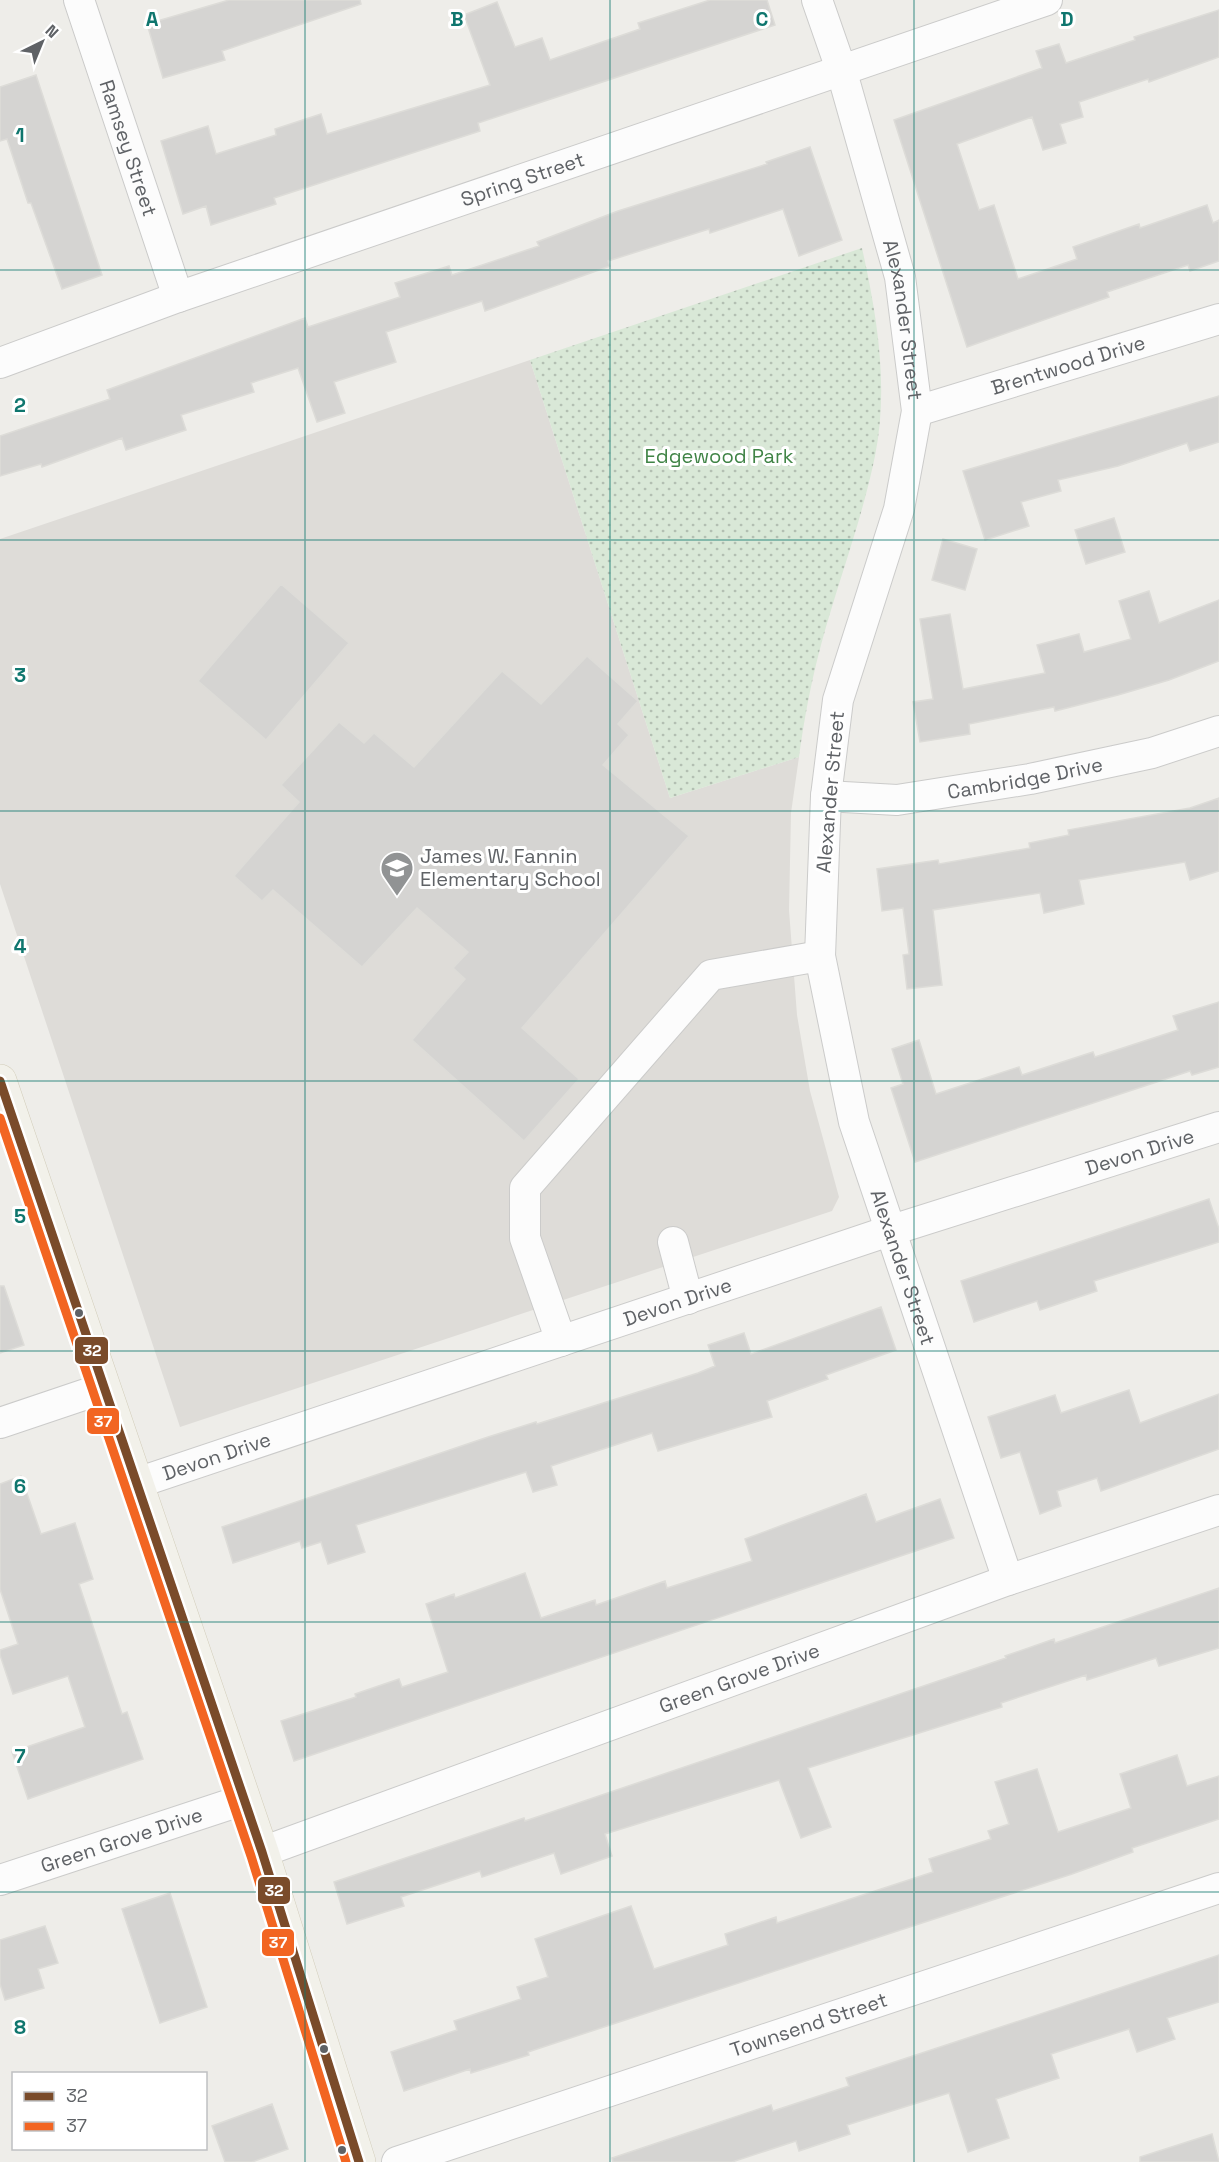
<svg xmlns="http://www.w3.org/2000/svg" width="1219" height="2162" font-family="'Space Grotesk',sans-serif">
  <defs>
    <pattern id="park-dots" width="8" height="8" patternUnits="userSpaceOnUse" patternTransform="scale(1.5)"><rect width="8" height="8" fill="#d9e8d7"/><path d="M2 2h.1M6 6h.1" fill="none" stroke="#b3bfb2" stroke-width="1.8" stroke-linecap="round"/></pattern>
  </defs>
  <rect width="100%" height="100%" fill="#eeede9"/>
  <path fill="#dedcd8" d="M530,360L670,798L799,757L791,813L789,910L797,1015L810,1091L839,1197L832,1211L180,1427L0,884V539Z"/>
  <path fill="url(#park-dots)" d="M862,248C877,316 889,386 875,456C862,520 838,582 821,645C811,682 804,720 799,757L670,798L530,360Z"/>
  <path fill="#d5d4d2" stroke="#dddcd8" stroke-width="1.5" d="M229,0H360L361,4L222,51L225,60L163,78L147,24Z
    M710,0H767L775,25L478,123L480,131L274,198L276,204L211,225L206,206L183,214L161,141L208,126L216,154L276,135L275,129L321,114L327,134L490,85L464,15L497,2L515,47L542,38L550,60L640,29L638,23Z
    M1219,10V57L1149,82L1148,79L1079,102L1083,117L1060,124L1066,143L1043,150L1032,117L957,144L979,210L994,205L1018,279L1077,259L1073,247L1139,224L1140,228L1207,205L1213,223L1219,220V261L1190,271L1188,265L1107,292L1109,297L967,347L894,120L1042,68L1036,51L1059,44L1066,63L1135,40L1134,37Z
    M36,75L102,275L62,289L31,203H28L7,139L0,141V87Z
    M810,147L842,240L799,256L783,209L710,233L709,229L608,261L610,266L485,311L482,301L386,332L396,362L334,382L345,413L317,422L298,368L251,383L254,392L181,415L186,430L126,450L122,438L42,467L41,464L0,476V436L110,399L107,390L305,318L308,327L400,297L395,283L449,266L452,275L539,246L537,242L618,211L767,164L766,162Z
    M1219,396V442L1190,451L1187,443L1118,466L1058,480L1061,491L1021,502L1029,526L985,540L963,471Z
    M1114,518L1125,552L1086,564L1075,530Z
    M943,539L977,549L965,590L932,580Z
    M281,584L349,643L266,740L198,681Z
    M1149,591L1159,623L1219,600V661L1169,680L1118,695L1055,711L1054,707L969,724L970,734L920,742L913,702L933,699L920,619L950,614L963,689L1045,673L1037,645L1079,634L1084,652L1131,639L1119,601Z
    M587,656L638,701L618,724L629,735L603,765L689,836L522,1028L579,1079L524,1141L412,1040L465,979L453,968L468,952L417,908L362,967L273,890L262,901L234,876L299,802L281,785L339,722L364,743L374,733L414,767L502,671L541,704Z
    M1219,798V871L1190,880L1185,862L1079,880L1084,904L1044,913L1040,893L933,910L942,985L907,989L903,955L909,954L903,908L882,911L877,869L938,860L939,864L1030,848L1029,843L1069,835L1068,830L1190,808Z
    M1219,1002V1067L1192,1075L1190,1071L915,1162L891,1088L903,1084L892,1049L919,1040L936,1094L1019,1067L1022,1075L1093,1052L1095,1057L1178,1030L1173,1016Z
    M1209,1199L1219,1229V1242L1094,1281L1097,1291L1040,1310L1037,1301L974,1322L961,1281Z
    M0,1286H4L24,1345L0,1353Z
    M881,1307L896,1350L826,1375L828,1379L767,1401L772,1417L658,1451L652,1433L551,1466L557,1485L533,1492L526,1472L356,1525L365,1552L328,1564L321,1542L302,1548L300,1541L233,1563L222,1527L488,1437L536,1422L537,1424L698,1373L715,1366L708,1345L744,1333L751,1354Z
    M1129,1390L1140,1423L1219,1394V1449L1101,1491L1097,1478L1057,1491L1061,1506L1040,1514L1020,1452L1001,1458L988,1417L1055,1395L1061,1413Z
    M21,1476L41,1534L75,1523L93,1579L79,1584L122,1714L127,1712L143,1759L28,1799L12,1752L85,1727L68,1676L13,1694L0,1655V1650L18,1644L0,1589V1484Z
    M866,1494L876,1522L940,1499L954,1538L294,1761L281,1721L356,1697L355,1694L399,1679L402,1687L448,1672L426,1604L454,1594L455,1598L525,1573L541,1618L595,1600L596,1605L665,1581L667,1588L752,1561L745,1539Z
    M1219,1588V1648L1159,1666L1156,1658L1087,1680L1086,1675L1001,1703L1002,1707L808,1768L831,1827L801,1838L779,1780L605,1834L612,1856L561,1874L554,1853L482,1877L480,1871L401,1897L404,1906L347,1924L334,1882L524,1818L525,1821L1006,1658L1005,1656L1054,1639L1055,1643Z
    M1177,1755L1187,1786L1219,1776V1819L1132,1848L1133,1852L1072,1874L610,2025L528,2052L529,2055L471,2073L470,2069L404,2091L391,2052L457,2030L454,2021L521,1999L517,1987L548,1977L535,1939L631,1906L654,1969L728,1945L725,1934L776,1917L777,1923L933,1872L929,1859L991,1839L988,1831L1009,1824L995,1782L1037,1769L1058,1832L1131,1808L1120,1774Z
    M170,1893L207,2007L160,2023L122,1909Z
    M45,1926L58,1963L38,1969L44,1988L5,2000L0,1984V1940Z
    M1219,1955V2002L1167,2018L1175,2039L1137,2052L1129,2029L1051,2054L1059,2078L996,2099L1009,2138L968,2152L949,2093L847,2125L850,2134L799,2151L796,2141L732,2162H613L612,2158L771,2105L773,2111L849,2086L846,2078Z
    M272,2104L288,2149L252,2162H225L212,2126Z
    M1212,2134L1219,2162H1140V2157Z"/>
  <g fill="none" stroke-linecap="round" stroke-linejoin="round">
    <g stroke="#cbcbca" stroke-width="32">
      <g id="minor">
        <path id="s1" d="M79,0L178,297"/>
        <path id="s2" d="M817,0L841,69L900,277L917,411L899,509L838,700L826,796L820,956L854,1122L1008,1580"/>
        <path id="s3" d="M0,363L178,297L1047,0"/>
        <path id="s4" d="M917,411L1219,319"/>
        <path id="s5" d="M826,796L897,800L1030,779L1152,753L1219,731"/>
        <path d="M673,1242L688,1299"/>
        <path d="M561,1341L525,1238V1188L711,975L820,956"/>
        <path d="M0,1423L104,1388"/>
        <path id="s6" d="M137,1483L889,1231L1219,1127"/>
        <path id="s7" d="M262,1852L1008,1580L1219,1510"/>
        <path id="s8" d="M0,1880L243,1800"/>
        <path id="s9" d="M397,2162L1219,1888"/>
      </g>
    </g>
    <g stroke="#d2cdba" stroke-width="34">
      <path id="major" d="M0,1081L262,1852L359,2162"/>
    </g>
    <use href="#minor" stroke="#fcfcfc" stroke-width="30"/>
    <use href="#major" stroke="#f2f1ea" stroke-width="33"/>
    <g stroke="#fff" stroke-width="14">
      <path id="bus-1" d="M0,1081L262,1852L359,2162"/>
    </g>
    <g stroke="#fff" stroke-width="14">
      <path id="bus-2" d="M0,1118L251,1856L346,2162"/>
    </g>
    <use href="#bus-1" stroke="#7a4b2a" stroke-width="9"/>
    <use href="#bus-2" stroke="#f26522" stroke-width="9"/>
  </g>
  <path fill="none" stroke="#0f766e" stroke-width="1.5" stroke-opacity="0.55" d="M305,0V2162M610,0V2162M914,0V2162M0,270H1219M0,540H1219M0,811H1219M0,1081H1219M0,1351H1219M0,1622H1219M0,1892H1219"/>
  <defs>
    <g id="school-pin" transform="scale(1.725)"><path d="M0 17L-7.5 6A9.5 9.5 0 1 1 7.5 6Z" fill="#919394" stroke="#fff"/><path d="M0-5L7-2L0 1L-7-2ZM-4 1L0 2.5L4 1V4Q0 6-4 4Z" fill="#fff"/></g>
  </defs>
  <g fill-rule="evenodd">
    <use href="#school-pin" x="397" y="868"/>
  </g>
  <g fill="#5f6266" stroke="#fff" stroke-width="2">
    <circle cx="79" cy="1313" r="5"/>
    <circle cx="324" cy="2049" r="5"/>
    <circle cx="342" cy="2150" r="5"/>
  </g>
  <g text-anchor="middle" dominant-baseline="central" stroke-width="6" stroke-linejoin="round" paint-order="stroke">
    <g font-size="20" fill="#5f6266" stroke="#fff">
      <text stroke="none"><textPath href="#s1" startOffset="156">Ramsey Street</textPath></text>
      <text stroke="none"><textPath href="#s3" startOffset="554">Spring Street</textPath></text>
      <text stroke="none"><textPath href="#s2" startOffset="332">Alexander Street</textPath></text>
      <text stroke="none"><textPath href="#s4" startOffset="158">Brentwood Drive</textPath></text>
      <text stroke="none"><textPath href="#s5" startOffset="201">Cambridge Drive</textPath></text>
      <text transform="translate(830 792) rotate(-85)">Alexander Street</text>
      <text stroke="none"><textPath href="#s6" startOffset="1056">Devon Drive</textPath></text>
      <text stroke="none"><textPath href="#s2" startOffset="1304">Alexander Street</textPath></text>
      <text stroke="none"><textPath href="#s6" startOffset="570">Devon Drive</textPath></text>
      <text stroke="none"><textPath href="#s6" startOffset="84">Devon Drive</textPath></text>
      <text stroke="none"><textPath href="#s7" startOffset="508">Green Grove Drive</textPath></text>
      <text stroke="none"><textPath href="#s8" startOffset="128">Green Grove Drive</textPath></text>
      <text stroke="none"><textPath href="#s9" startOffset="434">Townsend Street</textPath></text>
    </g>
    <g font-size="20" fill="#408446" stroke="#fff">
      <text x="719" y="456">Edgewood Park</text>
    </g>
    <g font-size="20" fill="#5f6266" stroke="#fff" text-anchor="start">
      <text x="420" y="856">James W. Fannin<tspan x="420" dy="23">Elementary School</tspan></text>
    </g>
  </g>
  <g font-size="20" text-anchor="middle" font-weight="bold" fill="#0f766e" stroke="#fff" stroke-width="6" stroke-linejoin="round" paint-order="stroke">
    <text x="152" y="26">A</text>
    <text x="457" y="26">B</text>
    <text x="762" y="26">C</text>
    <text x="1067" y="26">D</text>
    <text x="20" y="142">1</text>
    <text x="20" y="412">2</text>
    <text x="20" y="682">3</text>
    <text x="20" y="953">4</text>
    <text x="20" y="1223">5</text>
    <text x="20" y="1493">6</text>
    <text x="20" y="1763">7</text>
    <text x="20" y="2034">8</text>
  </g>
  <g stroke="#fff" stroke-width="2">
    <rect x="74" y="1336" width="35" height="29" rx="6" fill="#7a4b2a"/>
    <rect x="86" y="1407" width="34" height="28" rx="6" fill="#f26522"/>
    <rect x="257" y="1876" width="34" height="29" rx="6" fill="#7a4b2a"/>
    <rect x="261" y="1928" width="34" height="29" rx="6" fill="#f26522"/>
  </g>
  <g font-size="16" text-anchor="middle" font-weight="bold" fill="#fff">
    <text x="92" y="1356">32</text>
    <text x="103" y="1427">37</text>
    <text x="274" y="1896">32</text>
    <text x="278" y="1948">37</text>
  </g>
  <rect x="12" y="2072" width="195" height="78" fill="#ffffff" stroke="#bfc0c2" stroke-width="1.5"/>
  <rect x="24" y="2092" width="30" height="9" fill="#7a4b2a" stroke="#bfc0c2" stroke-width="1.5"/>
  <text x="66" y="2102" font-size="18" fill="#5f6266">32</text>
  <rect x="24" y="2122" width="30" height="9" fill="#f26522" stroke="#bfc0c2" stroke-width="1.5"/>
  <text x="66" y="2132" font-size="18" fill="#5f6266">37</text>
  <g transform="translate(42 42) rotate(43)" stroke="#ffffff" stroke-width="4.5" paint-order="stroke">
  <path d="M0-4.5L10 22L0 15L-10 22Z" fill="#5f6266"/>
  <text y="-9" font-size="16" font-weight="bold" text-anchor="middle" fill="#5f6266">N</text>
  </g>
</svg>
